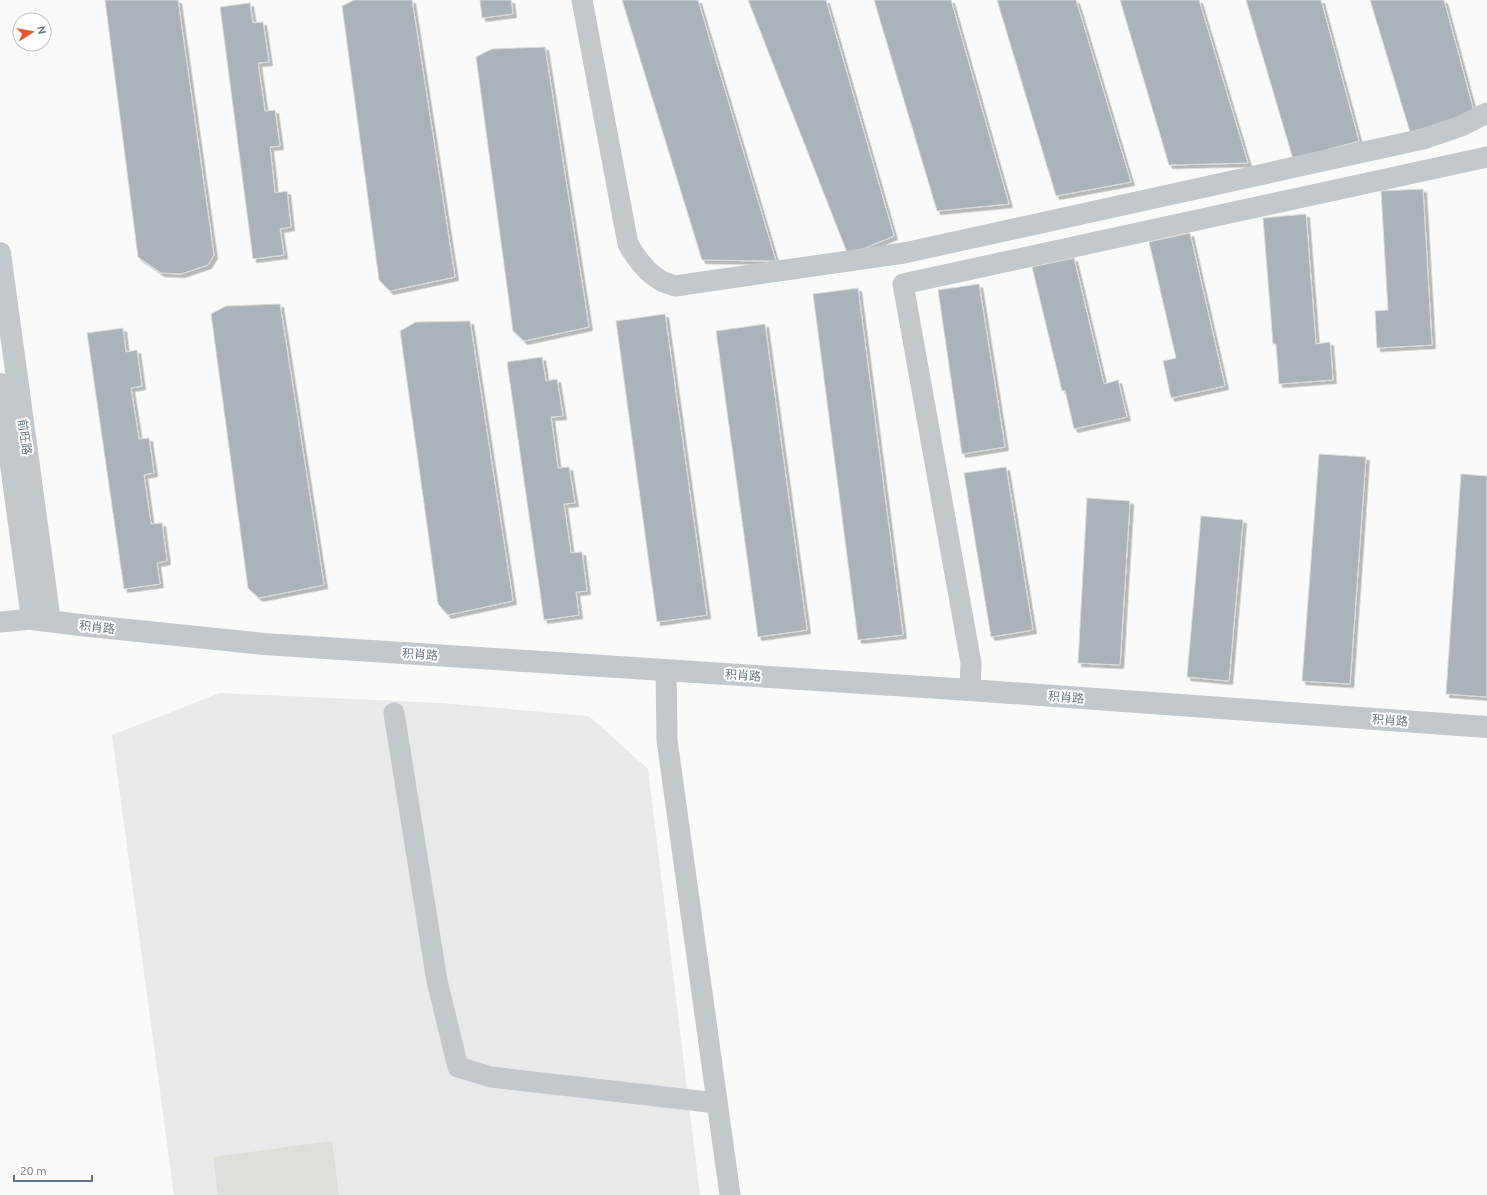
<svg xmlns="http://www.w3.org/2000/svg" width="1487" height="1195" font-family="Ubuntu,'Noto Sans SC',sans-serif">
  <defs>
    <filter id="shadow"><feDropShadow dx="3.5" dy="3.5" stdDeviation="0" flood-color="#0004"/></filter>
  </defs>
  <rect width="100%" height="100%" fill="#fafaf8"/>
  <path fill="#e8e9e9" d="M220,693L441,703L589,716L648,769L700,1195H174L112,735Z"/>
  <path fill="#dadfd7" d="M332,1141L339,1195H218L213,1157Z"/>
  <path fill="#aab3b9" stroke="#dcdcda" filter="url(#shadow)" d="M105,0H178L214,255L208,265L181,274L161,273L138,257Z
    M354,0H412L455,277L390,291L379,280L342,6Z
    M480,0H511L513,14L482,18Z
    M622,0H698L776,261L702,260Z
    M748,0H826L894,236L848,255Z
    M874,0H951L1009,204L937,211Z
    M997,0H1076L1131,182L1056,196Z
    M1120,0H1199L1248,163L1169,165Z
    M1246,0H1321L1359,141L1293,159Z
    M1370,0H1444L1475,115L1410,132Z
    M250,3L253,23L263,22L269,62L258,63L265,111L275,110L280,146L270,147L275,193L287,191L291,227L280,229L284,255L253,259L220,7Z
    M545,47L589,327L524,341L513,331L476,57L492,49Z
    M1423,189L1432,345L1377,348L1375,311L1388,310L1381,191Z
    M1306,214L1316,344L1330,342L1333,380L1279,384L1276,344H1273L1263,218Z
    M1190,233L1225,386L1171,398L1163,361L1176,358L1149,242Z
    M1074,258L1104,384L1118,380L1127,417L1074,429L1065,390L1062,391L1032,267Z
    M979,284L1005,447L962,454L938,290Z
    M858,288L903,635L858,640L813,294Z
    M280,304L324,585L259,598L248,588L211,314L226,306Z
    M665,314L707,615L657,622L616,321Z
    M470,321L513,601L448,615L438,604L400,331L416,322Z
    M765,324L807,630L758,637L716,331Z
    M123,328L126,352L137,350L142,386L131,388L139,439L149,438L154,473L144,475L151,524L162,523L167,561L157,563L160,584L124,589L87,333Z
    M542,357L546,381L557,379L563,416L551,417L558,468L569,467L575,503L564,504L571,553L582,552L587,591L576,592L579,615L544,620L507,362Z
    M1319,454L1366,457L1350,684L1302,681Z
    M1006,467L1033,630L991,637L964,473Z
    M1461,474L1487,476V697L1446,694Z
    M1087,498L1130,501L1120,665L1078,663Z
    M1201,516L1243,520L1229,681L1187,677Z"/>
  <g fill="none" stroke-linecap="round" stroke-linejoin="round">
    <path stroke="#c3c8cc" stroke-width="21" d="M582,0L628,244C636,258 646,272 660,280C664,283 670,284 675,286L904,253L1423,139L1461,126L1487,113
      M0,622L32,619
      M666,670L667,740L730,1195
      M970,690L971,663L903,284L1487,157
      M394,713L437,981L458,1067L491,1077L717,1103"/>
    <path stroke="#c3c8cc" stroke-width="22" d="M0,253L50,621
      M0,384L32,619L80,625L264,644L970,690L1487,727"/>
  </g>
  <g text-anchor="middle" dominant-baseline="central" stroke-width="4" stroke-linejoin="round" paint-order="stroke">
    <g font-size="12" fill="#657683" stroke="#fff">
      <text transform="translate(25 437) rotate(82)">前旺路</text>
      <text transform="translate(97 627) rotate(6)">积肖路</text>
      <text transform="translate(420 654) rotate(4)">积肖路</text>
      <text transform="translate(743 675) rotate(4)">积肖路</text>
      <text transform="translate(1066 697) rotate(4)">积肖路</text>
      <text transform="translate(1390 720) rotate(4)">积肖路</text>
    </g>
  </g>
  <g transform="translate(32 32) rotate(79)"><circle r="19" fill="#ffffff" stroke="#c1c8cd"/>
  <path d="M0-3L7 15L0 10L-7 15Z" fill="#e4572e"/>
  <text y="-6" font-size="11" font-weight="bold" text-anchor="middle" fill="#657683">N</text>
  </g>
  <path d="M14 1175v6h78v-6" fill="none" stroke="#657683" stroke-width="2"/>
  <text x="20" y="1175" font-size="12" fill="#657683" stroke="#ffffff" stroke-width="3" paint-order="stroke">20 m</text>
</svg>
